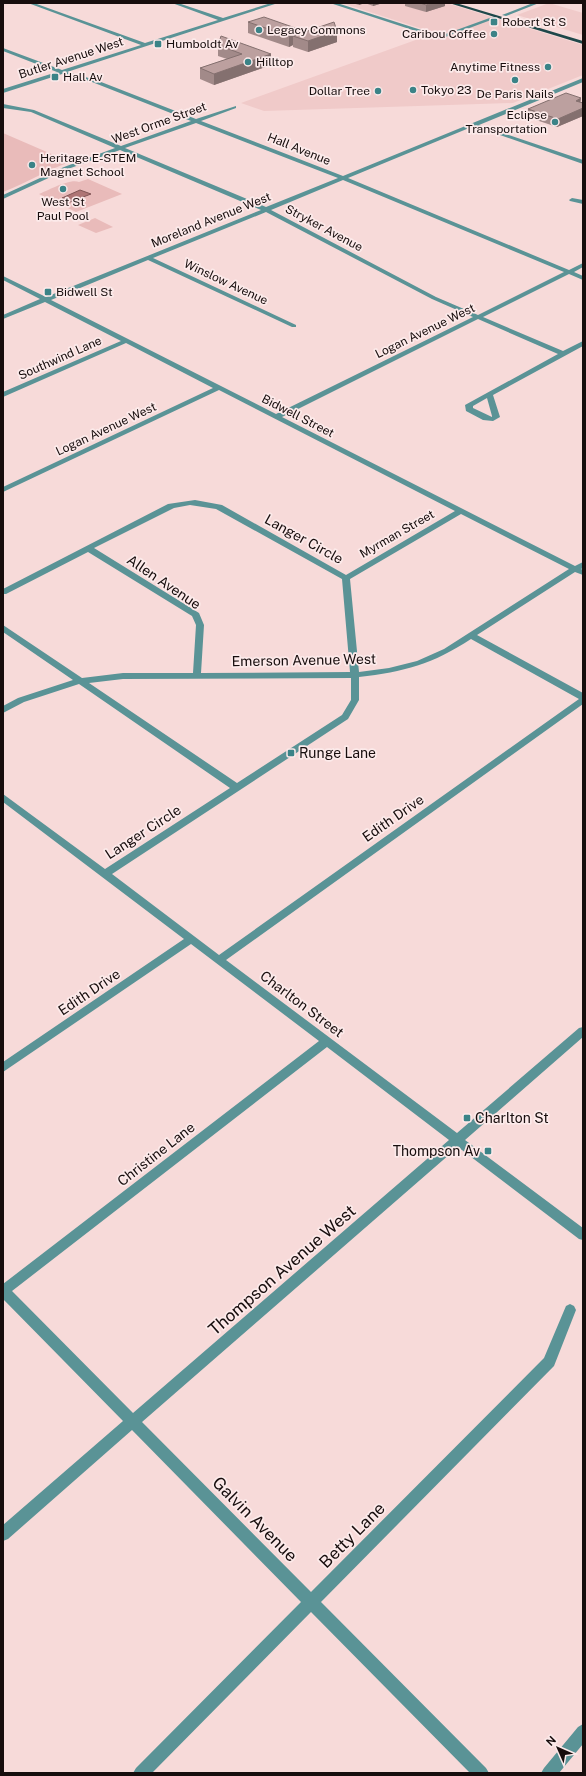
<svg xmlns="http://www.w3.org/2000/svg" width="586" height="1776" font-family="'Public Sans',sans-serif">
  <rect width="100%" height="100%" fill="#f7dad9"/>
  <path fill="#f0cac9" d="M342,3H446L583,45V75L513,103L264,111L241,103L435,33Z
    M549,3L583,13V35L517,15Z"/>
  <path fill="#e9bbba" d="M3,133L70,162C47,170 26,183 3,192Z
    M88,179L122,194L76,212L39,194C47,191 70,178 79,182Z
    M95,218L113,227L96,233L78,225Z"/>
  <path fill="#af7575" stroke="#815656" d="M80,190L91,194L70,202L62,198Z"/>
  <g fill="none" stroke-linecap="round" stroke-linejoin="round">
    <path fill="#5a9396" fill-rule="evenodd" d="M28,3H34L145,43L218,20L172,3H178L223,18L271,3H278L67,72L96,80L196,119L236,106V108L201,121L343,176L583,78V82L479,125L583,160V164L474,126L348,178L569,270L583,263V267L574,272L583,276V280L569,274L483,317L563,351L583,341V346L493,395L500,417L493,421L483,420L466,411L465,405L558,354L478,319L282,417L575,566L583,562V568L581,569L583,570V575L575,572L477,635L583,693V704L226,960L457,1133L579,1028L583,1027V1037L465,1140L583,1228V1240L579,1239L458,1147L142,1422L311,1592L544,1358L566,1306L570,1304L574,1306L576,1310L554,1366L321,1602L486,1768L489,1773H470L311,1612L152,1773H133L136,1768L301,1602L132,1430L8,1539L3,1541V1525L123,1421L3,1299V1284L319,1041L191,944L3,1072V1062L184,939L3,802V794L105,869L230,788L79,684L24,702L3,713V706L18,698L73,680L3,632V625L82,678L123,673H193L196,625L192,616L88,552L6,594H3V589L168,504L195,500L222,505L346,575L455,511L219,390L3,492V487L213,388L126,343L3,397V392L121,341L45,302L3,319V315L40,299L3,280V276L46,297L261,210L120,150L68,169L3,199V195L64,167L115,148L31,112L3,108V104L34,110L121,146L191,121L92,82L62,74L3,93V89L57,72L3,51V48L62,70L141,45ZM196,123L338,178L266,207L125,148ZM343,180L564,272L478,315L436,297L271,210ZM266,212L432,299L473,317L276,414L51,300L148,260L292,327H296V325L153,258ZM487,398L492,416V417L473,408V406ZM190,505L216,509L342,579L350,672L201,673L204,625L199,613L94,548L174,508ZM461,514L569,569L444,649L417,661L389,668L359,672L350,579ZM471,639L579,699L219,955L112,874L348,719L359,700V677C404,672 433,664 471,639ZM351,678V700L342,715L237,783L89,683L123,679ZM327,1047L449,1140L133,1413L12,1291Z
      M330,3H337L440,36L495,16L499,17L440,39Z
      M533,3H539L506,16L502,15Z
      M572,198L583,200V204L570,201L569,200Z
      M583,1724V1744L559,1773H541L544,1768L578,1727Z"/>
    <path fill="#1f484a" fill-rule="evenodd" d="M449,3H456L583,41V44Z"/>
  </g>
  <path fill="#a28a89" d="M352,3H383L373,6L365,3L359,5Z
    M405,3H445V6L426,12L405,6Z
    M248,22L304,32L337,31V42L308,52L293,47V45L289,47L248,33Z
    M218,45L271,54V65L214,85L200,79V68L227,59L218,56Z
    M581,98L580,102L583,103V116L557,127L527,117L528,109Z"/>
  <path fill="#84706f" d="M359,3H365L359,5Z
    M373,3H383L373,6Z
    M433,3H445V6L426,12V5Z
    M304,31V40L293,36V45L289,47V36Z
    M337,31V42L308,52V41Z
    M271,54V65L214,85V74Z
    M581,98L580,105L576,101Z
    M583,108V116L557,127L558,119Z"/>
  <path fill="#bca09f" stroke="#84706f" d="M420,3H433L426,5Z
    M264,17L304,31L289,36L248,22Z
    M334,22L337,31L308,41L293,36Z
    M221,36L271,54L214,74L200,68L242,54L218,45Z
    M566,93L581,98L576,101L583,103V108L558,119L528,109Z"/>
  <g fill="#3b8387" stroke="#fceaea" stroke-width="1.5">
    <rect x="490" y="18" width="8" height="8" rx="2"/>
    <circle cx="259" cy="30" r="4"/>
    <circle cx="494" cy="34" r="4"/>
    <rect x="154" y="40" width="8" height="8" rx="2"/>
    <circle cx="248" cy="62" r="4"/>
    <circle cx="548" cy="67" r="4"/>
    <rect x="51" y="73" width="8" height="8" rx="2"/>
    <circle cx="515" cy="80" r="4"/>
    <circle cx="413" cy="90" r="4"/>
    <circle cx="378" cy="91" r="4"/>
    <circle cx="555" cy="122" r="4"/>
    <circle cx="32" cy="165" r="4"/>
    <circle cx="63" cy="189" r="4"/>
    <rect x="44" y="288" width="8" height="8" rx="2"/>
    <rect x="287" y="749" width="8" height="8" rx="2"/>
    <rect x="463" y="1114" width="8" height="8" rx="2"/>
    <rect x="484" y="1147" width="8" height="8" rx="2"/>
  </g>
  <g text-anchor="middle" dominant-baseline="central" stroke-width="3.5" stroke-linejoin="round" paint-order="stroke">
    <g font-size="12" fill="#170d0d" stroke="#fceaea" text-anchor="start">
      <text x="502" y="22">Robert St S</text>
      <text x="267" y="30">Legacy Commons</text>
      <text x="486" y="34" text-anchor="end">Caribou Coffee</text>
      <text x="166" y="44">Humboldt Av</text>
      <text x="256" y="62">Hilltop</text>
      <text x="540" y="67" text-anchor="end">Anytime Fitness</text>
      <text x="63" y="77">Hall Av</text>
      <text x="421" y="90">Tokyo 23</text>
      <text x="370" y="91" text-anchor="end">Dollar Tree</text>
      <text x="515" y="94" text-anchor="middle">De Paris Nails</text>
      <text x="547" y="115" text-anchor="end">Eclipse<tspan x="547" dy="14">Transportation</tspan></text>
      <text x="40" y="158">Heritage E-STEM<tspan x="40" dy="14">Magnet School</tspan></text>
      <text x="63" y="202" text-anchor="middle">West St<tspan x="63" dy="14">Paul Pool</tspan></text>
      <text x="56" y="292">Bidwell St</text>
    </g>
    <g font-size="12" fill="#170d0d" stroke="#fceaea">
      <text transform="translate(71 58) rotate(-18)">Butler Avenue West</text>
      <text transform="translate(159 123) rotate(-20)">West Orme Street</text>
      <text transform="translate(299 149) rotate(22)">Hall Avenue</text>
      <text transform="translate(211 220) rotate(-22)">Moreland Avenue West</text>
      <text transform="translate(324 228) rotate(28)">Stryker Avenue</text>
      <text transform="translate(226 282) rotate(25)">Winslow Avenue</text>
      <text transform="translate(425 331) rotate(-26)">Logan Avenue West</text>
      <text transform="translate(60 358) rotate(-24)">Southwind Lane</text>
      <text transform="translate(298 416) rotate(27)">Bidwell Street</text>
      <text transform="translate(106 429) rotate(-25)">Logan Avenue West</text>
      <text transform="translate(397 534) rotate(-30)">Myrman Street</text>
    </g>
    <g font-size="14" fill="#170d0d" stroke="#fceaea">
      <text transform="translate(304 539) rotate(29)">Langer Circle</text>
      <text transform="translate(164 582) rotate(34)">Allen Avenue</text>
      <text transform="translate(304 660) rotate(-1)">Emerson Avenue West</text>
      <text transform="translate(393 818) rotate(-35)">Edith Drive</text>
      <text transform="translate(143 832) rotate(-33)">Langer Circle</text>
      <text transform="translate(89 992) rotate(-34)">Edith Drive</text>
      <text transform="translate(302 1004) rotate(37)">Charlton Street</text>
      <text transform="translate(156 1154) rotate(-38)">Christine Lane</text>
    </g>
    <g font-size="14" fill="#170d0d" stroke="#fceaea" text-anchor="start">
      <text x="299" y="753">Runge Lane</text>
      <text x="475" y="1118">Charlton St</text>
      <text x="480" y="1151" text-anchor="end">Thompson Av</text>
    </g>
    <g font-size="17" fill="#170d0d" stroke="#fceaea">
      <text transform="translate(282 1270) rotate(-41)">Thompson Avenue West</text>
      <text transform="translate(255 1519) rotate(45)">Galvin Avenue</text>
      <text transform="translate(352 1535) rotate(-45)">Betty Lane</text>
    </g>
  </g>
  <rect width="586" height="1776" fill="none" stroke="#170d0d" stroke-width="8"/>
  <g transform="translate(558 1748) rotate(315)" stroke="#fceaea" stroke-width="3" paint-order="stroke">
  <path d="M0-3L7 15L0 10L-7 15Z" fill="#170d0d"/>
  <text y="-6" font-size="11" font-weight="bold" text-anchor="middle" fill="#170d0d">N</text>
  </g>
</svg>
